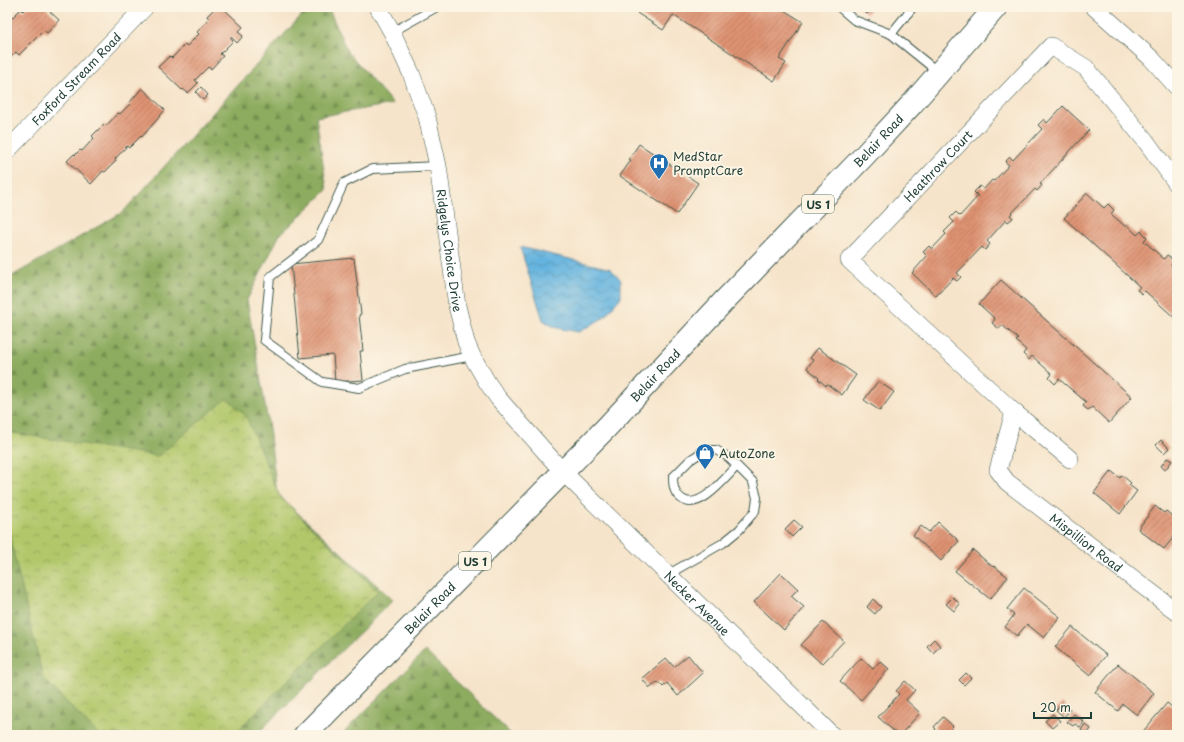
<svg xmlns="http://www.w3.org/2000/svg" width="1184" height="742" font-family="'Playpen Sans',sans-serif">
  <defs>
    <pattern id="forest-firs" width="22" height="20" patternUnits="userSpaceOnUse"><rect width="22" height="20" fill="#8dac5f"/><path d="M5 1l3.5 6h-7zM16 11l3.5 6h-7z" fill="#738d4f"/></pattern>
    <pattern id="park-crowns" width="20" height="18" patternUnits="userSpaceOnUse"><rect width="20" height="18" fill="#b2c76b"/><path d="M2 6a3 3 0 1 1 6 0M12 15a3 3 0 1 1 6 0" fill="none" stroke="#90a359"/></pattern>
    <pattern id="water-waves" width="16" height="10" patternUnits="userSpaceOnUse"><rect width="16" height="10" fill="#65b4df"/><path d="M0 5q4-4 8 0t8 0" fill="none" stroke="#5394b6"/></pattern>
    <pattern id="building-hatch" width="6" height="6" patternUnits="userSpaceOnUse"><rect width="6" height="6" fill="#de9272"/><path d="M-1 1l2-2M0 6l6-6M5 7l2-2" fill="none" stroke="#b3785e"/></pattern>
  </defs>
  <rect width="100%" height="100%" fill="#fcf5e5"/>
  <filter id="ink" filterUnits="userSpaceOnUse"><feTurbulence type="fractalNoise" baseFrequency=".025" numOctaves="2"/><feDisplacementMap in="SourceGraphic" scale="8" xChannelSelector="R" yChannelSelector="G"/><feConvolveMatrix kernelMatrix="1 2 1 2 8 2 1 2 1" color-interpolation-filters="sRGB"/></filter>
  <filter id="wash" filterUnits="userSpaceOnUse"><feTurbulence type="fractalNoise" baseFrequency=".012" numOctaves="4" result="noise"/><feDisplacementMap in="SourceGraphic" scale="16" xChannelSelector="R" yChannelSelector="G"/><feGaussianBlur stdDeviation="0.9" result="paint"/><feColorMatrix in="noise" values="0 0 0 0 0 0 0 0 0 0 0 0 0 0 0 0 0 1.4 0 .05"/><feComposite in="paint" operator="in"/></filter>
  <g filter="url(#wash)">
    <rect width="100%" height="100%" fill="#f6e4ca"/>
    <path fill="url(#forest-firs)" stroke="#56744a" d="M309,7H328L347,51L393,104L316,117L327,190L279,236L247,300L269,428L277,494L393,600L256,735H7V279L123,212Z
      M425,651L512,735H341Z"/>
    <path fill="url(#park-crowns)" stroke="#688250" d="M227,398L246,416L280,497L378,591L233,735H99L43,678L7,525V432L158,456Z"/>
    <path fill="url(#water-waves)" stroke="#42788a" d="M520,247L611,269L621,280V297L603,318L579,332L556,328L543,320Z"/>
    <g id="blocks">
      <path fill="url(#building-hatch)" d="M27,7H45L59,20L47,33L44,30L19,55L16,52L7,61V19L9,21L21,9L23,11Z
        M216,7H222L243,27L238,32L243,36L237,43L231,37L230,38L233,41L220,54L223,56L211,69L208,67L195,80L198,83L188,93L183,89L182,90L158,67L170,56L172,58L185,44L187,46L199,34L197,32L209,19L207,16Z
        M641,7H779L803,22L779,59L786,63L774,81L673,15L663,30L637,13Z
        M859,7H873L867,14Z
        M201,87L208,95L203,100L196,92Z
        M142,88L165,110L142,137L141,136L129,148L127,146L115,159L116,161L105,172L103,171L91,184L67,161L74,154L75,155L80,150L82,151L94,138L92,136L104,124L106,126L118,113L120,114L131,103L130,102Z
        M1063,106L1089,130L1040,184L1042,185L1037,191L1035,189L1010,215L1013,218L1008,222L1006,220L987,241L990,244L985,250L982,247L957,273L961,277L957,281L953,278L936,296L912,273L927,256L923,252L929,246L932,249L946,234L944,232L954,222L950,218L956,212L960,216L978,196L974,192L980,186L984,189L992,180L994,181L1009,165L1005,162L1010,157L1013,160L1042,129L1038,125L1044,119L1047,123Z
        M639,144L698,183L677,214L620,176L631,160L629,159Z
        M1087,193L1104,208L1108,204L1114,210L1111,214L1126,227L1127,225L1137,235L1141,231L1147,237L1144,241L1164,259L1167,255L1174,261L1171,265L1177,270V320L1145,291L1142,294L1137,290L1140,287L1064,218Z
        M354,258L361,314L359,315L363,351H360L363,380L335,382L333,355L300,358L291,264Z
        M1001,280L1132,397L1109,423L1092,407L1088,410L1083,406L1086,402L1059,379L1055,384L1049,378L1052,374L1032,356L1029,360L1023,354L1026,350L1016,341L1018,339L1002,325L999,329L992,323L995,319L979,304Z
        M818,348L856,375L842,395L827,384L826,386L818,379L819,378L807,368L813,360L810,358Z
        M878,381L894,392L880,411L864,400Z
        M1161,440L1169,448L1164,453L1156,445Z
        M1167,458L1172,461L1165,470L1161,466Z
        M1111,471L1120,478L1122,475L1131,483L1129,485L1137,491L1120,514L1094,493Z
        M1155,506L1164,513L1166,511L1176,519L1174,521L1177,523V533L1164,549L1138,529Z
        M794,520L802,527L792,537L785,529Z
        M938,522L959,541L941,561L913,535L921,526L929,532Z
        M973,550L993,567L994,566L1008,577L990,599L955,571Z
        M781,573L798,589L791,596L804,607L784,630L754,602Z
        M1024,588L1060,617L1044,638L1027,624L1017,636L1005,627L1014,615L1007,609Z
        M953,597L960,604L954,611L946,604Z
        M873,599L881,607L875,614L867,607Z
        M823,622L844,641L822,664L801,645Z
        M1072,627L1106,655L1090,676L1055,647Z
        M934,639L940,646L933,653L927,646Z
        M688,655L703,673L678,696L667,683L663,687L658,682L650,688L642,679L666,658L674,667Z
        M861,658L873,669L880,661L889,669L861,700L840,681Z
        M1118,664L1154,693L1137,715L1123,704L1118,711L1095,692Z
        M966,673L971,678L964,685L959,680Z
        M905,681L915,690L906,700L920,713L900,735H898L878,717L899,694L896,691Z
        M1062,703L1070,710L1064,717L1056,710Z
        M1167,703L1177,711V735H1140Z
        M1053,714L1060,721L1052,728L1045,721Z
        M1074,714L1084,722L1080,727L1075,724L1073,726L1067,722Z
        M943,717L953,726L945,735H931L936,729L934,727Z
        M1085,724L1091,729L1087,734L1081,730Z"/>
    </g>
  </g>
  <g filter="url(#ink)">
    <use href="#blocks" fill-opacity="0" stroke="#3f564a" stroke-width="1"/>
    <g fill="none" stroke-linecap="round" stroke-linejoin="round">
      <g stroke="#3f564a" stroke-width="10">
        <path id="service" d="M839,7L854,20L891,34L938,72
          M392,32L437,7
          M891,34L913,7
          M438,166L372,169L344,183L318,240L270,277L264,340L322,382L359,388L405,369L472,356
          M667,575L723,543L739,530L755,511L757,498L753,482L728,457L716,450H705L690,460L673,477C673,486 674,494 682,499C699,512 726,477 737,466"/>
      </g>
      <g stroke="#3f564a" stroke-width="18">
        <g id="minor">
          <path id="s1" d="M378,7L392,32L411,73L427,117L438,166L457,306L466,342L472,356L487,382L498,398L562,471L832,735"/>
          <path d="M1094,7L1151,58L1177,87"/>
          <path id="s2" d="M7,151L145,7"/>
          <path id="s3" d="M1014,412L998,470L1007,482L1177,612"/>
          <path id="s4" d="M1070,459L1014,412L849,260L1051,46L1086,68L1145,140L1177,184"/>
        </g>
      </g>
      <g stroke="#3f564a" stroke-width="24">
        <g id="trunk">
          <path id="s5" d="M305,735L607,427L723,302L863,157L912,104L996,7"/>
        </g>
      </g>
      <use href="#service" stroke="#fff" stroke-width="8"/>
      <use href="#minor" stroke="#fff" stroke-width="17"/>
      <use href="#trunk" stroke="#fff" stroke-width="22"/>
    </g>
  </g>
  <defs>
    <g id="hospital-pin" transform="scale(1)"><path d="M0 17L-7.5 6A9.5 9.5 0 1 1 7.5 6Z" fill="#1f6fb2" stroke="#fcf5e5"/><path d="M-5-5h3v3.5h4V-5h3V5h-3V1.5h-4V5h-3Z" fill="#fff"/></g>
    <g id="shop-pin" transform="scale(1)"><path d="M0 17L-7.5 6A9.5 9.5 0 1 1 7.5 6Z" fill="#1f6fb2" stroke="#fcf5e5"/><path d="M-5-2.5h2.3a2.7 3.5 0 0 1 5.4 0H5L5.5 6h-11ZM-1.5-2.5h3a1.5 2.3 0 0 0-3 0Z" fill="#fff"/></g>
  </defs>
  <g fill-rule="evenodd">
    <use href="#hospital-pin" x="659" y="163"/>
    <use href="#shop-pin" x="705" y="453"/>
  </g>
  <g text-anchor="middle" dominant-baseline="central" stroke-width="4" stroke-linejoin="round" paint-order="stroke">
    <g fill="#fcf5e5" stroke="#617469" stroke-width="1">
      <rect x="802" y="195" width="32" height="18" rx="3"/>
      <rect x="459" y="552" width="32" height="18" rx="3"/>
    </g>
    <g font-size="11" font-weight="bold" fill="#1f3d34">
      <text x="818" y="204">US 1</text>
      <text x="475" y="561">US 1</text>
    </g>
    <g font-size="12" fill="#1f3d34" stroke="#fcf5e5">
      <text stroke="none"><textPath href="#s2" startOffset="100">Foxford Stream Road</textPath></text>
      <text stroke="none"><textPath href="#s5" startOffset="826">Belair Road</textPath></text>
      <text stroke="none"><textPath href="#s4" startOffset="427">Heathrow Court</textPath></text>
      <text stroke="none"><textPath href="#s1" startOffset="256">Ridgelys Choice Drive</textPath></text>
      <text stroke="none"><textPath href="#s5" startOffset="502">Belair Road</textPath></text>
      <text stroke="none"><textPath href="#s3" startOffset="175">Mispillion Road</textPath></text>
      <text stroke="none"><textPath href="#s1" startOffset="700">Necker Avenue</textPath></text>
      <text stroke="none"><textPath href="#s5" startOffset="178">Belair Road</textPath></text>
    </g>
    <g font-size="12" fill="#1f3d34" stroke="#fcf5e5" text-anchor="start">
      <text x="673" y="156">MedStar<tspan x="673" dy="14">PromptCare</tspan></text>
      <text x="719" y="453">AutoZone</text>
    </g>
  </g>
  <rect width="1184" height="742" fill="none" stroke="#fcf5e5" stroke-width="24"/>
  <path d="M1034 712v6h57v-6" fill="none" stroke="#1f3d34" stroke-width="2"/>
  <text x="1040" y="712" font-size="12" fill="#1f3d34" stroke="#fcf5e5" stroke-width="3" paint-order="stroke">20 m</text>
</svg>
